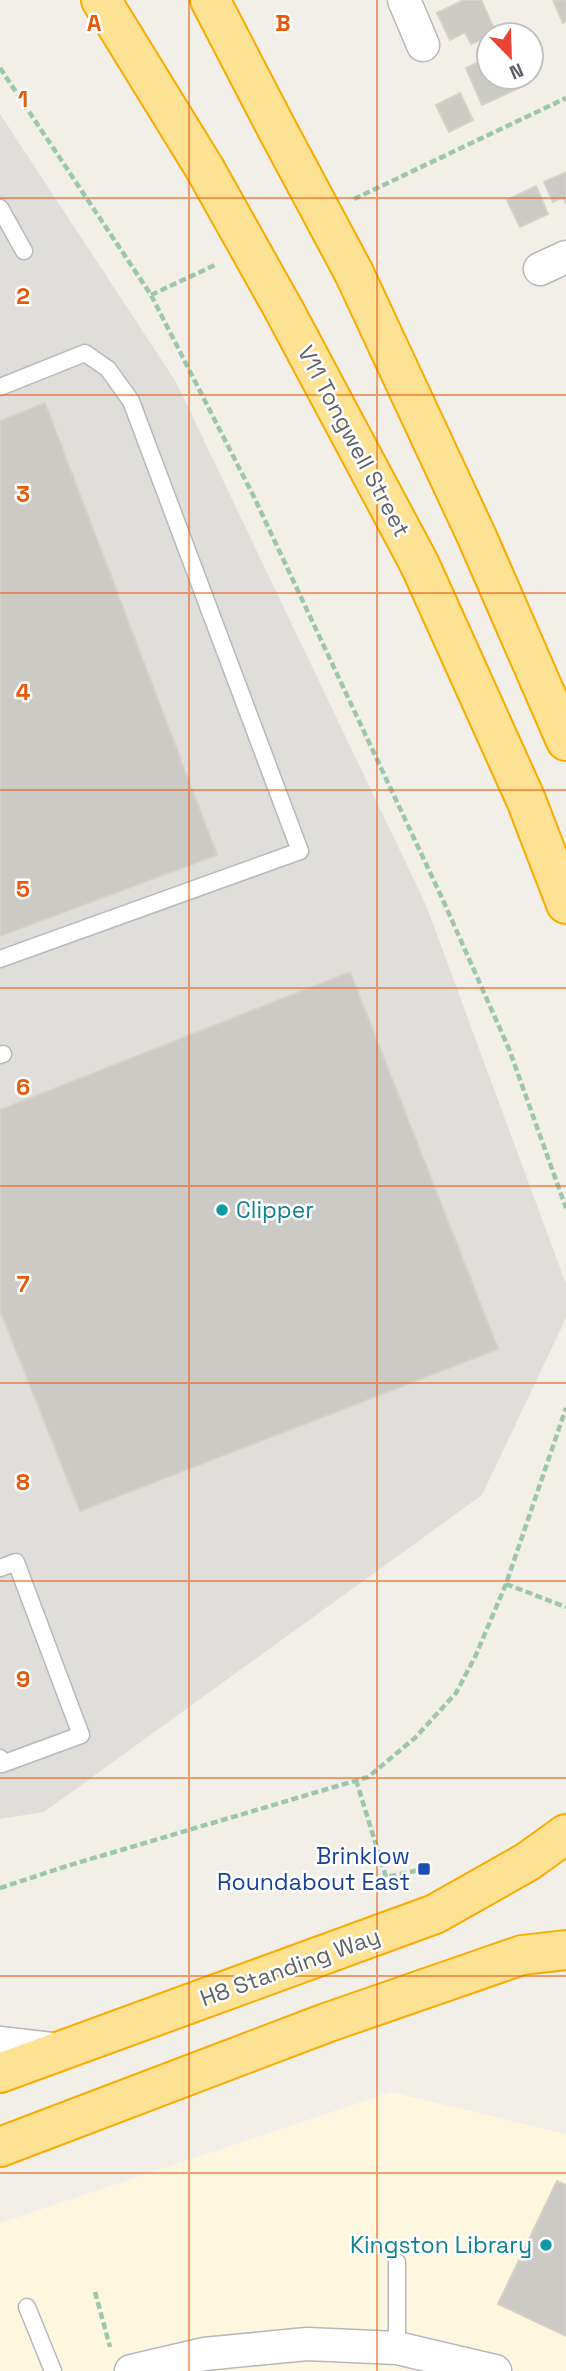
<svg xmlns="http://www.w3.org/2000/svg" width="566" height="2371" font-family="'Space Grotesk',sans-serif">
  <rect width="100%" height="100%" fill="#f1efe8"/>
  <path fill="#fef7e0" d="M391,2092L566,2134V2371H0V2223Z"/>
  <path fill="#e0deda" d="M0,114L176,382L426,905L566,1284V1318L482,1495L44,1812L0,1819Z"/>
  <path fill="#cccac5" stroke="#d6d1c6" stroke-width="2" d="M464,0H481L496,33L471,44L465,32L450,40L437,13Z
    M553,0H566V21L563,23Z
    M489,57V77H516L521,87L482,105L466,68Z
    M460,93L473,120L449,132L436,105Z
    M566,172V204L563,197L553,202L544,182Z
    M536,186L548,214L520,227L507,200Z
    M45,403L217,855L0,936V421Z
    M350,972L498,1349L80,1511L0,1310V1110Z
    M557,2181L566,2185V2336L498,2304Z"/>
  <g fill="none" stroke-linecap="round" stroke-linejoin="round">
    <g stroke="#b5b8bc" stroke-width="19">
      <path id="lane" d="M0,208L24,251
        M0,387L85,353L108,369L131,401L300,851L0,959
        M0,1055L3,1054
        M0,1568L16,1562L81,1735L2,1764L0,1758
        M397,2262V2348
        M27,2307L53,2371"/>
    </g>
    <g stroke="#b5b8bc" stroke-width="35">
      <path id="street" d="M404,0L423,45
        M540,269L566,257
        M0,2043L61,2050
        M131,2371L204,2354L307,2344L397,2348L495,2371"/>
    </g>
    <g stroke="#f9ab00" stroke-width="42">
      <path id="highway" d="M101,0L205,169
        M210,0L277,129
        M354,273L477,537L566,741
        M284,310L420,565L526,800L566,904
        M0,2073L435,1914L527,1862L566,1834
        M0,2147L326,2023L522,1955L566,1950"/>
    </g>
    <path stroke="#9cc7a9" stroke-width="4.5" stroke-dasharray="7 3.5" stroke-linecap="butt" d="M0,68L151,295L254,497L442,898L509,1049L566,1208
      M354,199L566,98
      M151,295L217,264
      M506,1584L566,1607
      M356,1780L386,1877L424,1869
      M0,1888L67,1866L368,1777L415,1738L456,1693L475,1657L506,1584L566,1408
      M95,2292L110,2347"/>
    <use href="#lane" stroke="#fff" stroke-width="16"/>
    <use href="#street" stroke="#fff" stroke-width="32"/>
    <use href="#highway" stroke="#fde293" stroke-width="38"/>
    <g stroke="#f9ab00" stroke-width="42" stroke-linecap="butt">
      <path id="highway-bridge" d="M277,129L354,273
        M205,169L284,310"/>
    </g>
    <use href="#highway-bridge" stroke="#fde293" stroke-width="38"/>
  </g>
  <path fill="none" stroke="#e8590c" stroke-width="2" stroke-opacity="0.55" d="M189,0V2371M377,0V2371M0,198H566M0,395H566M0,593H566M0,790H566M0,988H566M0,1186H566M0,1383H566M0,1581H566M0,1778H566M0,1976H566M0,2173H566"/>
  <g fill="#0f9aa8" stroke="#fff" stroke-width="2.5">
    <circle cx="222" cy="1210" r="7"/>
    <circle cx="546" cy="2245" r="7"/>
  </g>
  <rect fill="#1a4fb4" stroke="#fff" stroke-width="2.5" x="417" y="1862" width="14" height="14" rx="3.5"/>
  <g text-anchor="middle" dominant-baseline="central" stroke-width="5" stroke-linejoin="round" paint-order="stroke">
    <g font-size="23" fill="#5f6368" stroke="#fff">
      <text transform="translate(354 441) rotate(62)">V11 Tongwell Street</text>
      <text transform="translate(290 1967) rotate(-20)">H8 Standing Way</text>
    </g>
    <g font-size="23" fill="#0d838f" stroke="#fff" text-anchor="start">
      <text x="236" y="1210">Clipper</text>
      <text x="532" y="2245" text-anchor="end">Kingston Library</text>
    </g>
    <g font-size="23" fill="#164399" stroke="#fff" text-anchor="end">
      <text x="410" y="1856">Brinklow<tspan x="410" dy="26">Roundabout East</tspan></text>
    </g>
  </g>
  <g font-size="23" text-anchor="middle" font-weight="bold" fill="#e8590c" stroke="#fff" stroke-width="5" stroke-linejoin="round" paint-order="stroke">
    <text x="94" y="31">A</text>
    <text x="283" y="31">B</text>
    <text x="23" y="107">1</text>
    <text x="23" y="304">2</text>
    <text x="23" y="502">3</text>
    <text x="23" y="700">4</text>
    <text x="23" y="897">5</text>
    <text x="23" y="1095">6</text>
    <text x="23" y="1292">7</text>
    <text x="23" y="1490">8</text>
    <text x="23" y="1687">9</text>
  </g>
  <g transform="translate(510 56) rotate(157)"><circle r="33" fill="#ffffff" stroke="#bfc1c3" stroke-width="2"/>
  <path d="M0-5L12 26L0 18L-12 26Z" fill="#ea4335"/>
  <text y="-10" font-size="19" font-weight="bold" text-anchor="middle" fill="#5f6368">N</text>
  </g>
</svg>
